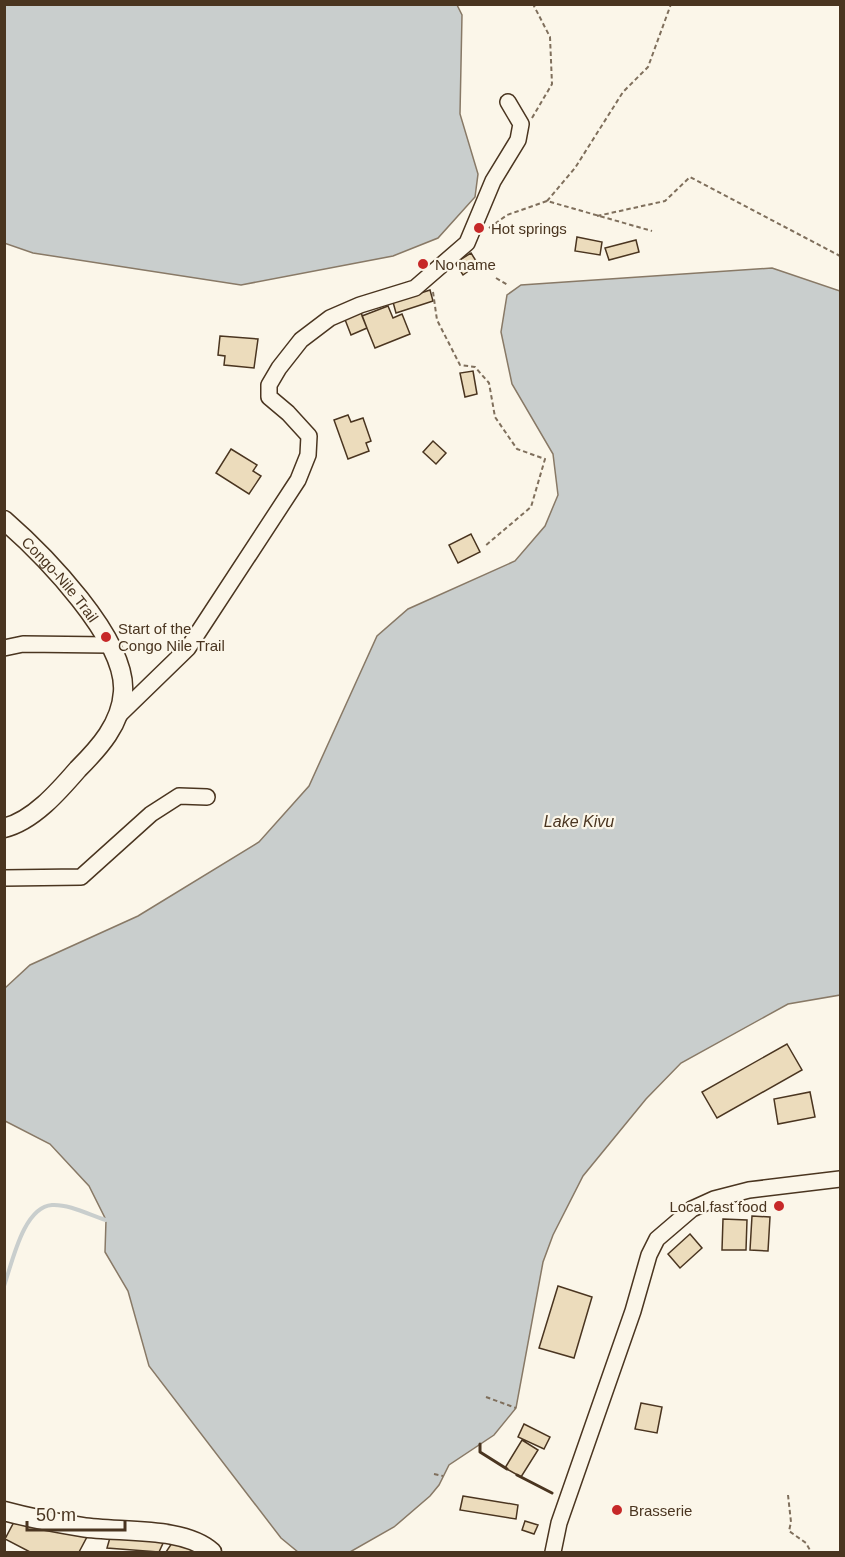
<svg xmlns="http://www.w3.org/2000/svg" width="845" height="1557" font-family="Arial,sans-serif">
  <rect width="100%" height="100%" fill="#fbf6e9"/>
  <path fill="#c9cecd" stroke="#887966" stroke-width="1.5" d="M4,5H457L462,15L460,114L478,174L475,197L438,238L393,256L241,285L33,253L4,243Z
    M772,268L840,291V995L788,1004L681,1063L646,1099L583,1176L553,1235L543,1262L516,1408L494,1435L449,1465L439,1485L430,1496L394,1527L350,1552H298L281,1538L149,1366L128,1291L105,1252L106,1220L89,1186L50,1144L5,1121V988L30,965L138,916L259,842L309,786L377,636L408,609L515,561L545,526L558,495L553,454L512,384L501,332L507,295L521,285Z"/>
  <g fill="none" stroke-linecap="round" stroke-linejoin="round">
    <path stroke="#c9cecd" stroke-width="4" d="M4,1286C12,1264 23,1207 52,1205C69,1204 90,1215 106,1220"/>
  </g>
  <path fill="#ecdcbc" stroke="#4a3520" stroke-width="1.5" d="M577,237L602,242L600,255L575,251Z
    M636,240L639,252L609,260L605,248Z
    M471,253L478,264L463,275L455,263Z
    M430,290L433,301L396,313L393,302Z
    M388,306L393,318L402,314L410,334L375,348L362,316Z
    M360,310L367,328L351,335L344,317Z
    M220,336L258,339L254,368L224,365L225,356L218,355Z
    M473,371L477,394L465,397L460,373Z
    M348,415L351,422L363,418L371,441L366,443L369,451L348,459L334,420Z
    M433,441L446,453L436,464L423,452Z
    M231,449L257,465L253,471L261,476L249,494L216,473Z
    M471,534L480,552L458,563L449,545Z
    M787,1044L802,1070L717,1118L702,1092Z
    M810,1092L815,1117L778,1124L774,1099Z
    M752,1216L770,1217L768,1251L750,1250Z
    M723,1219L747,1220L746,1250H722Z
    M690,1234L702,1248L680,1268L668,1254Z
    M558,1286L592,1297L574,1358L539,1348Z
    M641,1403L662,1407L657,1433L635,1429Z
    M524,1424L550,1437L544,1449L518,1437Z
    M522,1440L538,1450L521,1477L505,1468Z
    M463,1496L518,1505L516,1519L460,1510Z
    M15,1520L88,1535L79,1552H30L5,1539Z
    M525,1521L538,1525L534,1534L522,1530Z
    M111,1534L164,1541L159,1552L107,1548Z
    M176,1537L200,1552H166Z"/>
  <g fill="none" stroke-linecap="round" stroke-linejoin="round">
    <g stroke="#4a3520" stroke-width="18">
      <path id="minor" d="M4,648L23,644L109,645
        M118,716L188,648L298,480L308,455L309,436L288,413L269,397V385L279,368L301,340L330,318L360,305L415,288L467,243L493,181L518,140L521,124L508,102
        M4,878L81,877L151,814L179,796L207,797
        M553,1552L559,1523L633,1311L649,1255L657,1239L692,1209L714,1199L749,1190L840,1179"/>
    </g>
    <g stroke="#4a3520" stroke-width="21">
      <g id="major">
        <path id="s1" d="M4,520C43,554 127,639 123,692C121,724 99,748 78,769C59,791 33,821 4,828"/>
        <path d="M4,1511C30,1518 56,1523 82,1527C119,1533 184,1526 212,1552"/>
      </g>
    </g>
    <path stroke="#7f6f5c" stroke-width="2" stroke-dasharray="4.5 3" stroke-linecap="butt" d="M532,118L552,84L550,37L533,4
      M547,201L575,168L623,92L648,67L671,4
      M597,216L665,201L690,177L840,256
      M489,228L507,215L547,201L652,231
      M496,278L508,285
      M433,292L437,320L460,365L475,367L489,383L495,417L517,449L545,459L531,507L485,546
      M486,1397L516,1408
      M434,1474L443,1476
      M788,1495L791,1522L789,1531L806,1543L811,1552"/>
    <use href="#minor" stroke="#fbf6e9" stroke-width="15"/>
    <use href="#major" stroke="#fbf6e9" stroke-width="18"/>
    <path stroke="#4a3520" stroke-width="3" d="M480,1444V1452L507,1469
      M517,1475L552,1493"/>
  </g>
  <g fill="#c62828" stroke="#fbf6e9" stroke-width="2">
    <circle cx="479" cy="228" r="6"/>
    <circle cx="423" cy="264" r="6"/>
    <circle cx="106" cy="637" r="6"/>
    <circle cx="779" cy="1206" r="6"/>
    <circle cx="617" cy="1510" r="6"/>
  </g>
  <g text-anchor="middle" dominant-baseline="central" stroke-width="4.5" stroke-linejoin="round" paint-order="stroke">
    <g font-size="15" fill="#4a3520" stroke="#fbf6e9" text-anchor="start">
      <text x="491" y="228">Hot springs</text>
      <text x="435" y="264">No name</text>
      <text x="118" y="628">Start of the<tspan x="118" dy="17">Congo Nile Trail</tspan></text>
      <text x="767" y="1206" text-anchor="end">Local fast food</text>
      <text x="629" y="1510">Brasserie</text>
    </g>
    <g font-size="15" fill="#4a3520" stroke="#fbf6e9">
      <text stroke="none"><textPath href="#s1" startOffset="82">Congo-Nile Trail</textPath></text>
    </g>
    <g font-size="16" font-style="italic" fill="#4a3520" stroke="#fbf6e9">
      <text x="579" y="821">Lake Kivu</text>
    </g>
  </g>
  <rect width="845" height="1557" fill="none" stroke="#4a3520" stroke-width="12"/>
  <path d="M27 1521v9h98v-9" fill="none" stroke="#4a3520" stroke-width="3"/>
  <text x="36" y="1521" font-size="18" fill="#4a3520" stroke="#fbf6e9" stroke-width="4.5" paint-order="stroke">50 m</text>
</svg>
